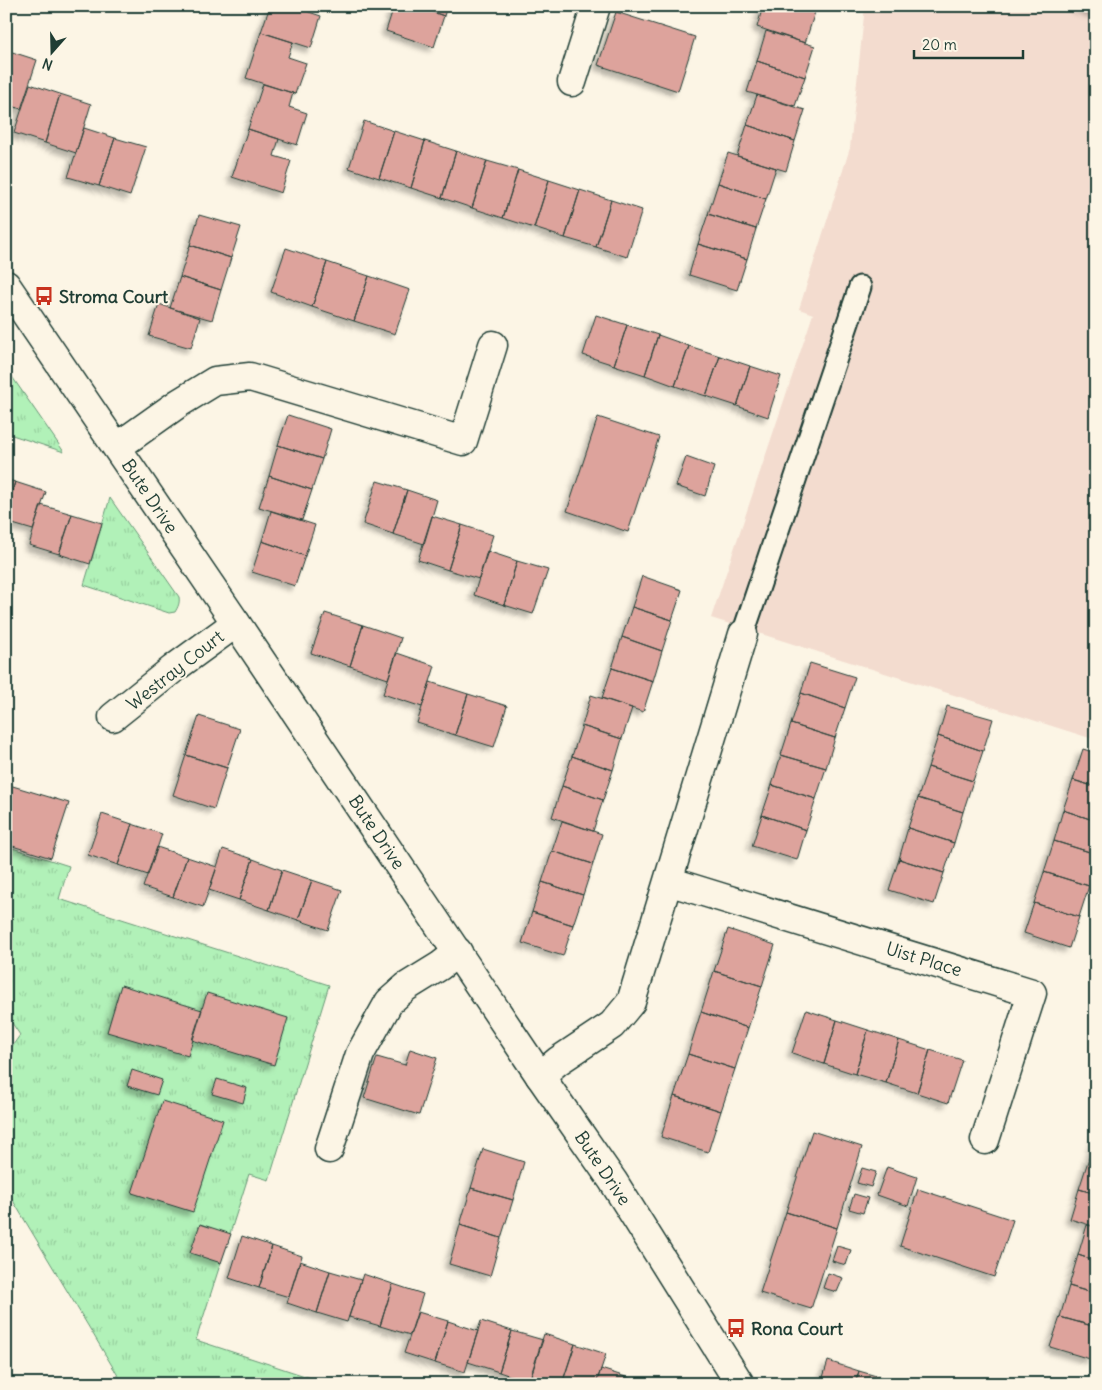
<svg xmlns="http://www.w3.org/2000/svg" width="1102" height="1390" font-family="Delius,sans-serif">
  <defs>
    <pattern id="grass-tufts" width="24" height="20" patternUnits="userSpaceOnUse" patternTransform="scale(1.25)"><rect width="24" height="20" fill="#b1f1b8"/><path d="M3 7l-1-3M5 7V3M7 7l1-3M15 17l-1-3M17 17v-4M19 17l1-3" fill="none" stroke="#98d09f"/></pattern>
    <filter id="shadow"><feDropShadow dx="-4.5" dy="4.5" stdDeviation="2.5" flood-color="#0004"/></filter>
  </defs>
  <rect width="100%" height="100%" fill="#fcf5e5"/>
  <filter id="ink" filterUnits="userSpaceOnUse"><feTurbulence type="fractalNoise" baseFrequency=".02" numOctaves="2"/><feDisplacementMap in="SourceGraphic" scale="10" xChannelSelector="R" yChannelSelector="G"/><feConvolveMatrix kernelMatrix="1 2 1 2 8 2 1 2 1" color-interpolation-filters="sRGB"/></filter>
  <g filter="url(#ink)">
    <path fill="#f3dccf" d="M865,6H1096V740L711,618L813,314L799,309L850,148Z"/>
    <path fill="url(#grass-tufts)" stroke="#689776" d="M6,368L64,452L6,433Z
      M110,498L179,597C180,603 178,607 175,612L169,613L84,585Z
      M6,846L69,866L59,899L329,985L269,1180L249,1174L196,1340L329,1384H123L6,1189V1055L20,1035L6,1014Z"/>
    <path fill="#dda39c" stroke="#1f3d34" filter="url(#shadow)" d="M270,6H305L303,10L321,16L311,48L261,32Z
      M394,6H416L444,16L434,47L386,31Z
      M416,6H447L444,16Z
      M763,6H796L815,12L805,43L757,27Z
      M796,6H817L815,12Z
      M1074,6H1096V13Z
      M616,12L695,37L678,91L598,65Z
      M766,31L815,46L805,77L757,61Z
      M261,32L293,42L288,57L306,63L295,94L246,78Z
      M6,50L37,60L21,109L6,104Z
      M757,61L805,77L795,106L747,92Z
      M30,84L60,94L45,143L14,133Z
      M263,84L293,93L289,107L307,113L297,145L248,129Z
      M60,94L91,104L76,153L45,143Z
      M757,95L805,110L795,141L747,125Z
      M364,121L394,131L379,178L349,168Z
      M747,125L795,141L786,171L737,156Z
      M84,128L115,138L99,186L68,177Z
      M248,129L279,139L274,156L291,161L281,193L232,177Z
      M394,131L425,141L411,188L379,178Z
      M115,138L146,147L130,196L99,186Z
      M425,141L456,151L442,198L411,188Z
      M456,151L487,161L472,208L442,198Z
      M728,153L776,168L766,199L718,183Z
      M487,161L518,170L503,218L472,208Z
      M518,170L549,180L534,228L503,218Z
      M549,180L580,190L565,238L534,228Z
      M718,183L766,199L756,229L708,214Z
      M580,190L611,200L596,247L565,238Z
      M611,200L642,210L627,257L596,247Z
      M708,214L756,229L747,259L698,244Z
      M199,215L241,227L231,258L190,245Z
      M698,244L747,259L737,290L689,275Z
      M190,245L231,258L221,290L180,277Z
      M286,248L327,262L312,307L271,292Z
      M327,262L369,276L354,321L312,307Z
      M369,276L410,290L395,334L354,321Z
      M180,277L221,290L212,320L170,308Z
      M159,304L200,318L191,348L149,336Z
      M596,315L627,325L614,365L583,355Z
      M627,325L658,335L645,375L614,365Z
      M658,335L689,346L675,386L645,375Z
      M689,346L720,356L706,396L675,386Z
      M720,356L750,366L737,406L706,396Z
      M750,366L781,376L768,417L737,406Z
      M288,415L331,429L322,459L278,445Z
      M598,417L659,437L628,532L567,511Z
      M278,445L322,459L312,490L269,476Z
      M686,457L714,467L705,496L676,486Z
      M269,476L312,490L302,520L259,507Z
      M6,479L15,482L6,511Z
      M377,481L407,490L393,534L363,524Z
      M15,482L46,492L33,530L6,522V511Z
      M407,490L437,500L424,544L393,534Z
      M41,505L72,514L59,554L29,545Z
      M271,511L315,525L305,556L262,541Z
      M72,514L102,523L90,564L59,554Z
      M432,516L462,525L448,570L418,560Z
      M462,525L493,535L479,579L448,570Z
      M262,541L305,556L295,586L252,572Z
      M487,551L517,561L504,605L474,595Z
      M517,561L548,570L533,614L504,605Z
      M642,576L682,590L672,620L632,607Z
      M632,607L672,620L662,651L622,637Z
      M325,613L363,625L350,666L311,653Z
      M363,625L401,638L388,679L350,666Z
      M622,637L662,651L653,681L612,668Z
      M397,653L435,666L422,707L383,694Z
      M810,663L855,677L845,708L801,693Z
      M612,668L653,681L643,712L602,698Z
      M430,682L468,694L455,735L417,723Z
      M801,693L845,708L835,738L791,724Z
      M468,694L507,706L494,747L455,735Z
      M591,695L632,708L622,739L582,726Z
      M947,706L993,719L983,751L938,736Z
      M199,716L240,729L227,768L186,755Z
      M791,724L835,738L826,768L781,755Z
      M582,726L622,739L613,770L572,756Z
      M938,736L983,751L973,781L928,767Z
      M1083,749L1096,753V787L1073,780Z
      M186,755L227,768L214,809L173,795Z
      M781,755L826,768L816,799L772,785Z
      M572,756L613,770L603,800L562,786Z
      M928,767L973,781L963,812L918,798Z
      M1073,780L1096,787V821L1063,810Z
      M6,784L69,803L51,858L6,844Z
      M772,785L816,799L806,830L762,815Z
      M562,786L603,800L593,831L552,817Z
      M918,798L963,812L954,843L908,828Z
      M1063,810L1096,821V854L1054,841Z
      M102,814L132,824L118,865L88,855Z
      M762,815L806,830L797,860L752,846Z
      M562,821L602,834L593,864L552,851Z
      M132,824L162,834L148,875L118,865Z
      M908,828L954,843L944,873L899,859Z
      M1054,841L1096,854V864L1089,886L1044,872Z
      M157,847L187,857L173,897L143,887Z
      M223,849L253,859L239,900L209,890Z
      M552,851L593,864L583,895L542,882Z
      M187,857L217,867L203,907L173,897Z
      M253,859L282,870L269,910L239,900Z
      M899,859L944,873L934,904L889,890Z
      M282,870L312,880L298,920L269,910Z
      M1044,872L1089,886L1079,917L1034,903Z
      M312,880L342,890L328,930L298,920Z
      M542,882L583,895L573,925L532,912Z
      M1034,903L1079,917L1069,948L1024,933Z
      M532,912L573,925L563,956L522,943Z
      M728,929L775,945L762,986L714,971Z
      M714,971L762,986L748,1028L701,1012Z
      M121,985L202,1010L188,1056L107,1032Z
      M207,993L288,1018L274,1065L192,1040Z
      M806,1010L837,1020L824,1064L792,1053Z
      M701,1012L748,1028L735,1069L688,1054Z
      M837,1020L868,1030L855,1074L824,1064Z
      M868,1030L899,1040L886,1083L855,1074Z
      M899,1040L930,1050L917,1093L886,1083Z
      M410,1049L437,1058L419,1115L364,1098L377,1057L405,1065Z
      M930,1050L962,1060L948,1103L917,1093Z
      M688,1054L735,1069L721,1111L674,1096Z
      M132,1070L162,1080L157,1095L127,1086Z
      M217,1079L247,1088L243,1103L212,1094Z
      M674,1096L721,1111L708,1152L661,1137Z
      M162,1101L223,1120L193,1212L132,1193Z
      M812,1131L862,1147L837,1228L786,1212Z
      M1096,1134V1160L1089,1158Z
      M483,1149L524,1162L513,1200L471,1188Z
      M1089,1158L1096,1160V1194L1079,1189Z
      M887,1167L917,1177L908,1206L877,1195Z
      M862,1168L876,1172L871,1187L857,1183Z
      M471,1188L513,1200L501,1238L460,1225Z
      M918,1189L1013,1220L994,1277L900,1246Z
      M1079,1189L1096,1194V1227L1070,1219Z
      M854,1194L868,1198L863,1213L849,1209Z
      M786,1212L837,1228L811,1309L760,1293Z
      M200,1224L231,1234L221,1263L190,1253Z
      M460,1225L501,1238L490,1276L449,1264Z
      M1087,1225L1096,1227V1261L1078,1255Z
      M242,1236L272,1246L259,1288L229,1278Z
      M272,1246L302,1256L289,1297L259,1288Z
      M837,1246L851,1250L846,1265L832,1261Z
      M1078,1255L1096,1261V1294L1069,1286Z
      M300,1261L330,1271L317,1313L287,1303Z
      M330,1271L361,1280L347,1322L317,1313Z
      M828,1273L843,1278L837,1292L823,1288Z
      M363,1274L393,1284L380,1326L349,1317Z
      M393,1284L423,1294L410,1335L380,1326Z
      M1069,1286L1096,1294V1327L1060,1317Z
      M418,1312L448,1321L435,1363L404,1353Z
      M1060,1317L1096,1327V1339L1090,1359L1050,1347Z
      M448,1321L478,1331L465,1372L435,1363Z
      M481,1321L512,1331L499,1372L468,1362Z
      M512,1331L543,1340L529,1382L499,1372Z
      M544,1334L575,1344L562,1384H558L531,1375Z
      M575,1344L606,1354L596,1384H562Z
      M828,1361L859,1371L855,1384H821Z
      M601,1369L632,1379L630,1384H596Z
      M859,1371L890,1380L889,1384H855Z"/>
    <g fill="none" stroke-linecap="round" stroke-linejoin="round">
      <g stroke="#1f3d34" stroke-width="25">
        <path id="lane" d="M743,634L860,287"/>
      </g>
      <g stroke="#1f3d34" stroke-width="31">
        <path id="street" d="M572,82L596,6
          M117,447L179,403L215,381L250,377L463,441L493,345
          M113,717L173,669L236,623
          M668,881L743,634
          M540,1076L558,1061L612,1025L631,1002L668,881L1032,993L985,1140
          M329,1149L360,1054L389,1002L406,987L440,966L458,952"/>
      </g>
      <g stroke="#1f3d34" stroke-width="31">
        <path id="secondary" d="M6,285L236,623L540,1076L613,1181L740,1384"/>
      </g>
      <use href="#lane" stroke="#fcf5e5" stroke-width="21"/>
      <use href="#street" stroke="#fcf5e5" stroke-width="28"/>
      <use href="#secondary" stroke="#fcf5e5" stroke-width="28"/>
    </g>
  </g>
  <defs>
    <g id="bus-bare" transform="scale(1.5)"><path d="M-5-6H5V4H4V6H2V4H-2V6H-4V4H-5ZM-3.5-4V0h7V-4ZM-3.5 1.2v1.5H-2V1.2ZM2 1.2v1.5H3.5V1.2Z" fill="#c8321e" stroke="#fcf5e5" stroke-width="2.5" paint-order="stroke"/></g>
  </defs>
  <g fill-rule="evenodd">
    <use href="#bus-bare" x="44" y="296"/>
    <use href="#bus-bare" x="736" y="1328"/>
  </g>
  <g text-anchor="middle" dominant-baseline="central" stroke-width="4" stroke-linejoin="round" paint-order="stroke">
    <g font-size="18" font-weight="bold" fill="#1f3d34" stroke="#fcf5e5" text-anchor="start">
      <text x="59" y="296">Stroma Court</text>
      <text x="751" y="1328">Rona Court</text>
    </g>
    <g font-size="18" fill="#1f3d34" stroke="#fcf5e5">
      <text transform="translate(150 496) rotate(56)">Bute Drive</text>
      <text transform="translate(175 670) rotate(-38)">Westray Court</text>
      <text transform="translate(377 832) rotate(56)">Bute Drive</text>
      <text transform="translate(924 959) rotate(17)">Uist Place</text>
      <text transform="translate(603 1168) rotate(56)">Bute Drive</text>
    </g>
  </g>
  <rect width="1102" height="1390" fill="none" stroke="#fcf5e5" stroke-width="25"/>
  <rect x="12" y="12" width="1077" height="1365" fill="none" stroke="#1f3d34" stroke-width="2" filter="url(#ink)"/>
  <g transform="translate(52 52) rotate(200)" stroke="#fcf5e5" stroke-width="4" paint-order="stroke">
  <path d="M0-4L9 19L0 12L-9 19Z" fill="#1f3d34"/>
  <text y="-8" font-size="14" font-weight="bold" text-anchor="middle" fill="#1f3d34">N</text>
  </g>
  <path d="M914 50v8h109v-8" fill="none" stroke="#1f3d34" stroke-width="2.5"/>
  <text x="922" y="50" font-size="15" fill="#1f3d34" stroke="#fcf5e5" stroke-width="4" paint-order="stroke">20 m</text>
</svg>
